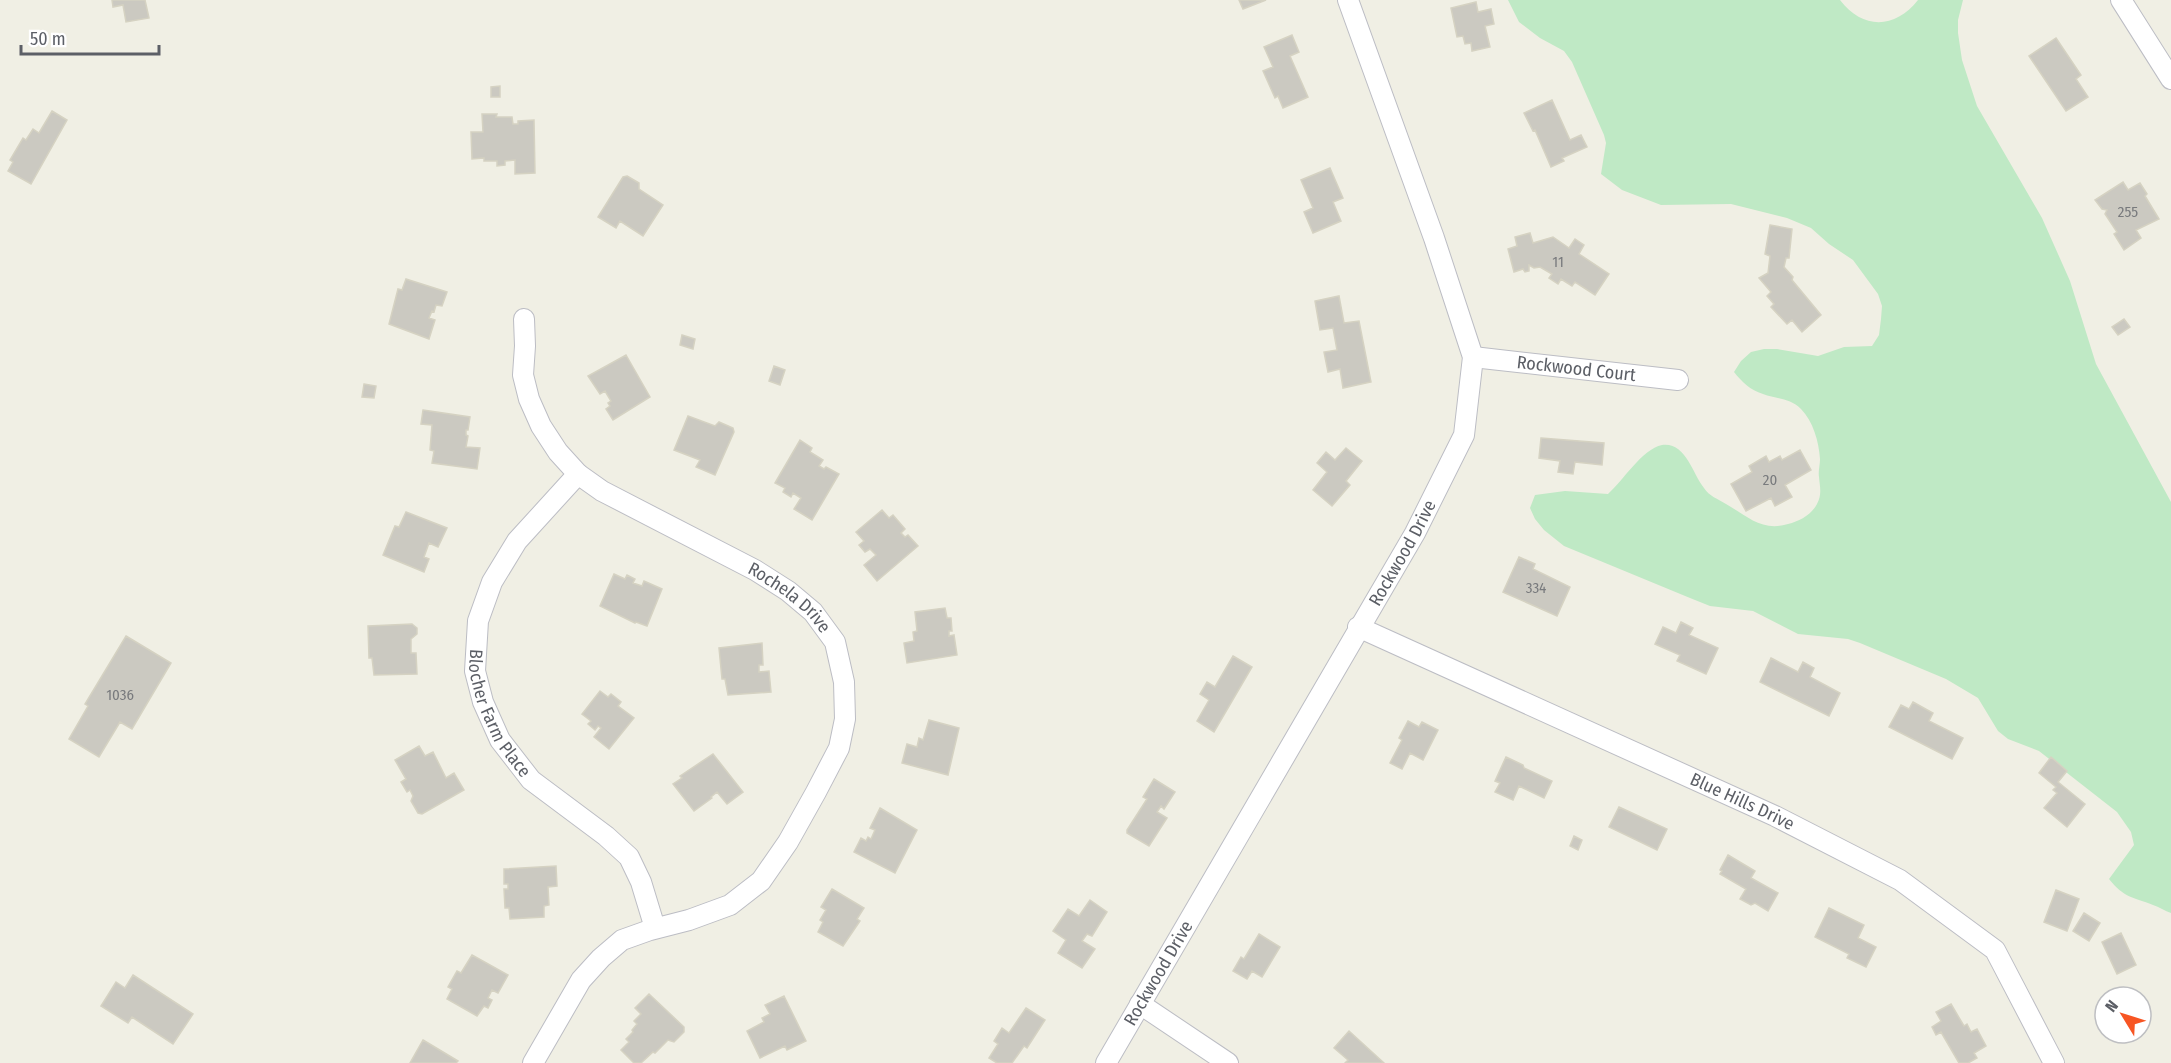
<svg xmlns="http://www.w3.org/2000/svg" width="2171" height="1063" font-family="'Fira Sans Condensed',sans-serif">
  <rect width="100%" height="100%" fill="#f0efe4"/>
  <path fill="#bfe9c5" d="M1508,0H1840C1863,30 1895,29 1918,0H1963L1958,20V33L1962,60L1977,106L2042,218L2070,281L2096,364L2171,502V913C2165,911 2159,907 2153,905C2133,897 2124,898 2109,879L2134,845L2131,832L2117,812L2039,751L2008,739L1998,731L1978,698L1946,679L1860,643L1848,639L1798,634L1753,611L1710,606L1690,598L1564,546L1544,530L1535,519L1530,508L1535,495L1565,491L1608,494C1623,481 1642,449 1662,445C1686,442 1692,473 1704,488C1709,496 1718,499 1726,504C1747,516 1762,532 1788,524C1800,521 1811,515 1817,504C1822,494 1820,488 1819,477C1818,472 1820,465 1820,459C1819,442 1813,421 1801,409C1790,398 1776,399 1763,394C1750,390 1742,382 1734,372L1741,361L1751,352L1764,349H1777L1818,356L1844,347L1872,346L1879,335L1881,319L1882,306L1878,294L1853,260L1829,244L1811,228L1787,218L1731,204L1661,205L1622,190L1601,174L1606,143L1604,135L1572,62L1564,51L1540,38L1519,22Z"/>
  <path fill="#cbc9c1" stroke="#d5d2c2" stroke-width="1.5" d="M112,0H145L149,18L126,22L123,5L113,7Z
    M1239,0H1266L1243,9Z
    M1476,2L1478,12L1491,9L1494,24L1485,26L1490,47L1472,51L1471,43L1465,44L1463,36L1457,37L1451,8Z
    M1292,35L1299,52L1290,56L1308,97L1283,108L1278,96L1275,98L1263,71L1273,67L1264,47Z
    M2056,38L2081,75L2076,79L2088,97L2066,111L2029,56Z
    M500,86V97H491V87Z
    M1552,100L1570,140L1581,135L1587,147L1562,158L1564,161L1551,167L1535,130L1533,131L1524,113Z
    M52,111L67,120L31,184L8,171L13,162L10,160L23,138L26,140L33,129L39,133Z
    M482,114H497L496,117H512L513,124H518V121L534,120L535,173L515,174V160L505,161V165L497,166V161H484V158L472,159L471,132H483Z
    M1330,168L1343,198L1333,202L1341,221L1313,233L1304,212L1313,208L1301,180Z
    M627,176L639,183V189L663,205L643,236L620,221L616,228L598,217L623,177Z
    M2123,182L2128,190L2140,183L2147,194L2145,196L2159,219L2136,230L2141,238L2124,250L2114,234L2117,232L2105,214L2107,210L2102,209L2095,200Z
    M1770,225L1792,229L1789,258H1786L1784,267L1793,277L1792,280L1821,315L1802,332L1792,320L1787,324L1771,307L1774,304L1767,296L1771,292L1759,278L1768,273L1770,256L1765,254Z
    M1530,233L1533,243L1553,237L1569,248L1575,239L1584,245L1579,254L1609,274L1595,295L1575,282L1572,286L1561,279L1558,284L1549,278L1552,274L1540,267L1534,268L1529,265V271L1525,272L1523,269L1514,272L1508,249L1517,246L1515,237Z
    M406,279L447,292L442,306L436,305L434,312L432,311L429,318L435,320L429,339L389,324L398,289L402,290Z
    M1339,296L1344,323L1359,321L1371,382L1343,388L1340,369L1328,372L1324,352L1337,350L1333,328L1320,330L1315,301Z
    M2124,319L2130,327L2118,335L2112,327Z
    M682,335L695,339L693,349L680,345Z
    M626,355L650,397L613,420L606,409L610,406L608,403L611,401L605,391L600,394L588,376Z
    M774,366L785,370L780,385L769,381Z
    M364,384L376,386L374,398L362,397Z
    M423,410L470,417L468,430H466V435L468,436L466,447L480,448L477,469L432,463L434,451L430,450L432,425L421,424Z
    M688,416L715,426L719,422L733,428L734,432L715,475L696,467L700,460L674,450Z
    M1541,438L1604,443L1602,465L1575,462L1573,474L1558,472L1560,461L1539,458Z
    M800,440L812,448L810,452L823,460L819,466L824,469L826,467L839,474L812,520L794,509L801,498L793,493L791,497L783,492L785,488L775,483Z
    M1346,448L1362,461L1346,481L1350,485L1332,506L1313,490L1327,472L1317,463L1326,452L1335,460Z
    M1800,450L1811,470L1785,485L1792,497L1775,506L1771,498L1746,511L1731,484L1752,472L1749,466L1766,456L1769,462L1780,456L1782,460Z
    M882,510L889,518L893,515L905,529L901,533L905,537L908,535L918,546L877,581L864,565L876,555L870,549L865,552L859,545L864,541L856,532Z
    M406,512L447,528L438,547L429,543L424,557L429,559L424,572L383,555L395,526L399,527Z
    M1519,557L1535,564L1533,569L1570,587L1557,616L1503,592Z
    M614,574L625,579L627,575L635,579L633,583L642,586L644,581L662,589L647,626L636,622L635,623L600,606Z
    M945,608L947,618H951L952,631H949V636L954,635L957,655L907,663L904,643L914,641L913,632L917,631L915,612Z
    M1681,622L1693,628L1689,635L1718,648L1706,674L1677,661L1680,655L1655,644L1663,627L1676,633Z
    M412,624L417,628V634L411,639V653H416L417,674L374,675L372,658H369L368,626Z
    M126,636L171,663L132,729L120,722L99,757L69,739L88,706L85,704Z
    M762,643L763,665H759V672L769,671L771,692L728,695L725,679H722L719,648Z
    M1233,656L1252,667L1214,732L1197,721L1209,700L1200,694L1207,682L1215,687Z
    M1771,658L1798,672L1803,662L1814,668L1810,677L1840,693L1829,716L1760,682Z
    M600,691L608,697L611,694L621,702L618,706L634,718L609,749L594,737L601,728L598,726L595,730L588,724L591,721L582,714Z
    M1913,702L1933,713L1929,721L1963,738L1952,759L1889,727L1901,705L1909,709Z
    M929,720L959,728L948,775L902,763L907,744L917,747L919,738L923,740Z
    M1408,721L1419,727L1422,722L1438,730L1423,760L1410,753L1402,769L1390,763L1402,740L1399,738Z
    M419,746L425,756L433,752L446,778L454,773L464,790L422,814L418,813L411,801L413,796L410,790L407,792L401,782L406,779L395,760Z
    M713,754L743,792L727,804L717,792L711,797L712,798L694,811L673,784L682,778L680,776Z
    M1506,757L1523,765L1524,768L1552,781L1544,798L1519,786L1513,800L1495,792L1500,783L1495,781Z
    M2051,757L2067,771L2058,782L2085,804L2067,827L2044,808L2057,793L2053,790L2056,787L2039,773Z
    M1154,779L1175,792L1164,809L1161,806L1157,812L1167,818L1149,846L1127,833V830L1147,799L1143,797Z
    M1619,807L1667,829L1657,850L1609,827Z
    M880,808L917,830L895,873L854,852L861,838L866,841L868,837L871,839L875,830L870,828Z
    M1574,836L1582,840L1578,850L1570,846Z
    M1728,855L1755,871L1751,878L1778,893L1768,911L1755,903L1751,905L1740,899L1746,889L1720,874L1722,871L1720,870Z
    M556,866L557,886L548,887L549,905L544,906V917L510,919L509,908H505L504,889H508V884H504V869Z
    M832,889L864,908L857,919L860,921L843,946L818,932L823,922L820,920L826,910L821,907Z
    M2056,890L2079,899L2067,931L2044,922Z
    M1090,900L1107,912L1092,936L1087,934L1082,941L1095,949L1082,968L1058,953L1066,940L1053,931L1068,909L1079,916Z
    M1829,908L1864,925L1858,938L1876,947L1866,967L1847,958L1849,954L1815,937Z
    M2084,913L2100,923L2089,941L2073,931Z
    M2121,933L2136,965L2117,974L2102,942Z
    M1259,934L1280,947L1262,977L1252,971L1247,979L1233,971L1241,957L1244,959Z
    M472,955L508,975L498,993L492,990L488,998L492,1000L488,1008L484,1006L477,1016L447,999L452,989L448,987L457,971L461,973Z
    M133,975L193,1014L173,1044L132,1017L128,1023L101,1006L116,982L125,988Z
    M649,994L684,1027V1032L674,1042L668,1040L655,1053L653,1052L641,1063H634L621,1050L629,1042L626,1039L633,1032L632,1030L637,1024L634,1021L641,1014L635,1008Z
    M784,996L806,1041L787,1050L785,1046L760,1058L747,1031L764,1022L762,1018L770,1014L765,1005Z
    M1951,1004L1964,1026L1967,1024L1971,1032L1977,1029L1986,1046L1974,1053L1977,1058L1968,1063H1959L1941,1032L1936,1035L1932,1027L1941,1021L1936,1012Z
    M1026,1008L1045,1020L1027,1048L1024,1046L1012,1063H997L989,1058L998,1044L994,1041L1002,1028L1009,1033Z
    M1349,1031L1384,1063H1345L1348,1060L1334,1048Z
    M423,1040L458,1061L456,1063H410Z"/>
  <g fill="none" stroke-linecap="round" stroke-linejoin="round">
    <g stroke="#bcbdc4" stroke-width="22">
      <g id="minor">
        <path d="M2121,0L2171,79"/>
        <path id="s1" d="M524,319L525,346L523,375L529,399L541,426L558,452L578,474L602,491L755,570L788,591L813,612L835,642L844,682L845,719L839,748L816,792L788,842L761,881L730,905L689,920L650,930L622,940L601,958L581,980L533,1063"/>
        <path id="s2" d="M1473,357L1678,380"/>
        <path id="s3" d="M578,474L517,541L492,582L478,621L475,671L483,702L500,740L531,780L606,836L629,857L641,882L655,928"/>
        <path id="s4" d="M1358,627L1775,816L1900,880L1995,950L2054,1063"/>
        <path d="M1140,1004L1228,1063"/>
        <path id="s5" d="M1106,1063L1415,533L1464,435L1473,357L1434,238L1348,0"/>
      </g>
    </g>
    <use href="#minor" stroke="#fff" stroke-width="20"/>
  </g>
  <g text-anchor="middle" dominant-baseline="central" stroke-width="5" stroke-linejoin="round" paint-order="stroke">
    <g font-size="15" fill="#787a7d">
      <text x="2128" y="212">255</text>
      <text x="1558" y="262">11</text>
      <text x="1770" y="480">20</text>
      <text x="1536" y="588">334</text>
      <text x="120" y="695">1036</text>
    </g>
    <g font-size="18" fill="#5c5f66" stroke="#fff">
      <text stroke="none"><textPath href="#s2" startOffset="104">Rockwood Court</textPath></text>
      <text stroke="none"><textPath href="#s5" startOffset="590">Rockwood Drive</textPath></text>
      <text stroke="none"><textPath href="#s1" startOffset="417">Rochela Drive</textPath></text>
      <text stroke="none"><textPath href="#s3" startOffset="278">Blocher Farm Place</textPath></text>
      <text stroke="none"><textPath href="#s4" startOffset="422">Blue Hills Drive</textPath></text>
      <text stroke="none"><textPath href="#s5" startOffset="104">Rockwood Drive</textPath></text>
    </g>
  </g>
  <g transform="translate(2123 1015) rotate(308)"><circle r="28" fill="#ffffff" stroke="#bebfc2" stroke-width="1.5"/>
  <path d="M0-4.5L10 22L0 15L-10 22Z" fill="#f75523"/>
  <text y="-9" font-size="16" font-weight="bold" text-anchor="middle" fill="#5c5f66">N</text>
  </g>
  <path d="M21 45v9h138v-9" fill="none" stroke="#5c5f66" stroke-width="3"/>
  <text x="30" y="45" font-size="18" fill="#5c5f66" stroke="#ffffff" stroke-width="4.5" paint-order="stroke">50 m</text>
</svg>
